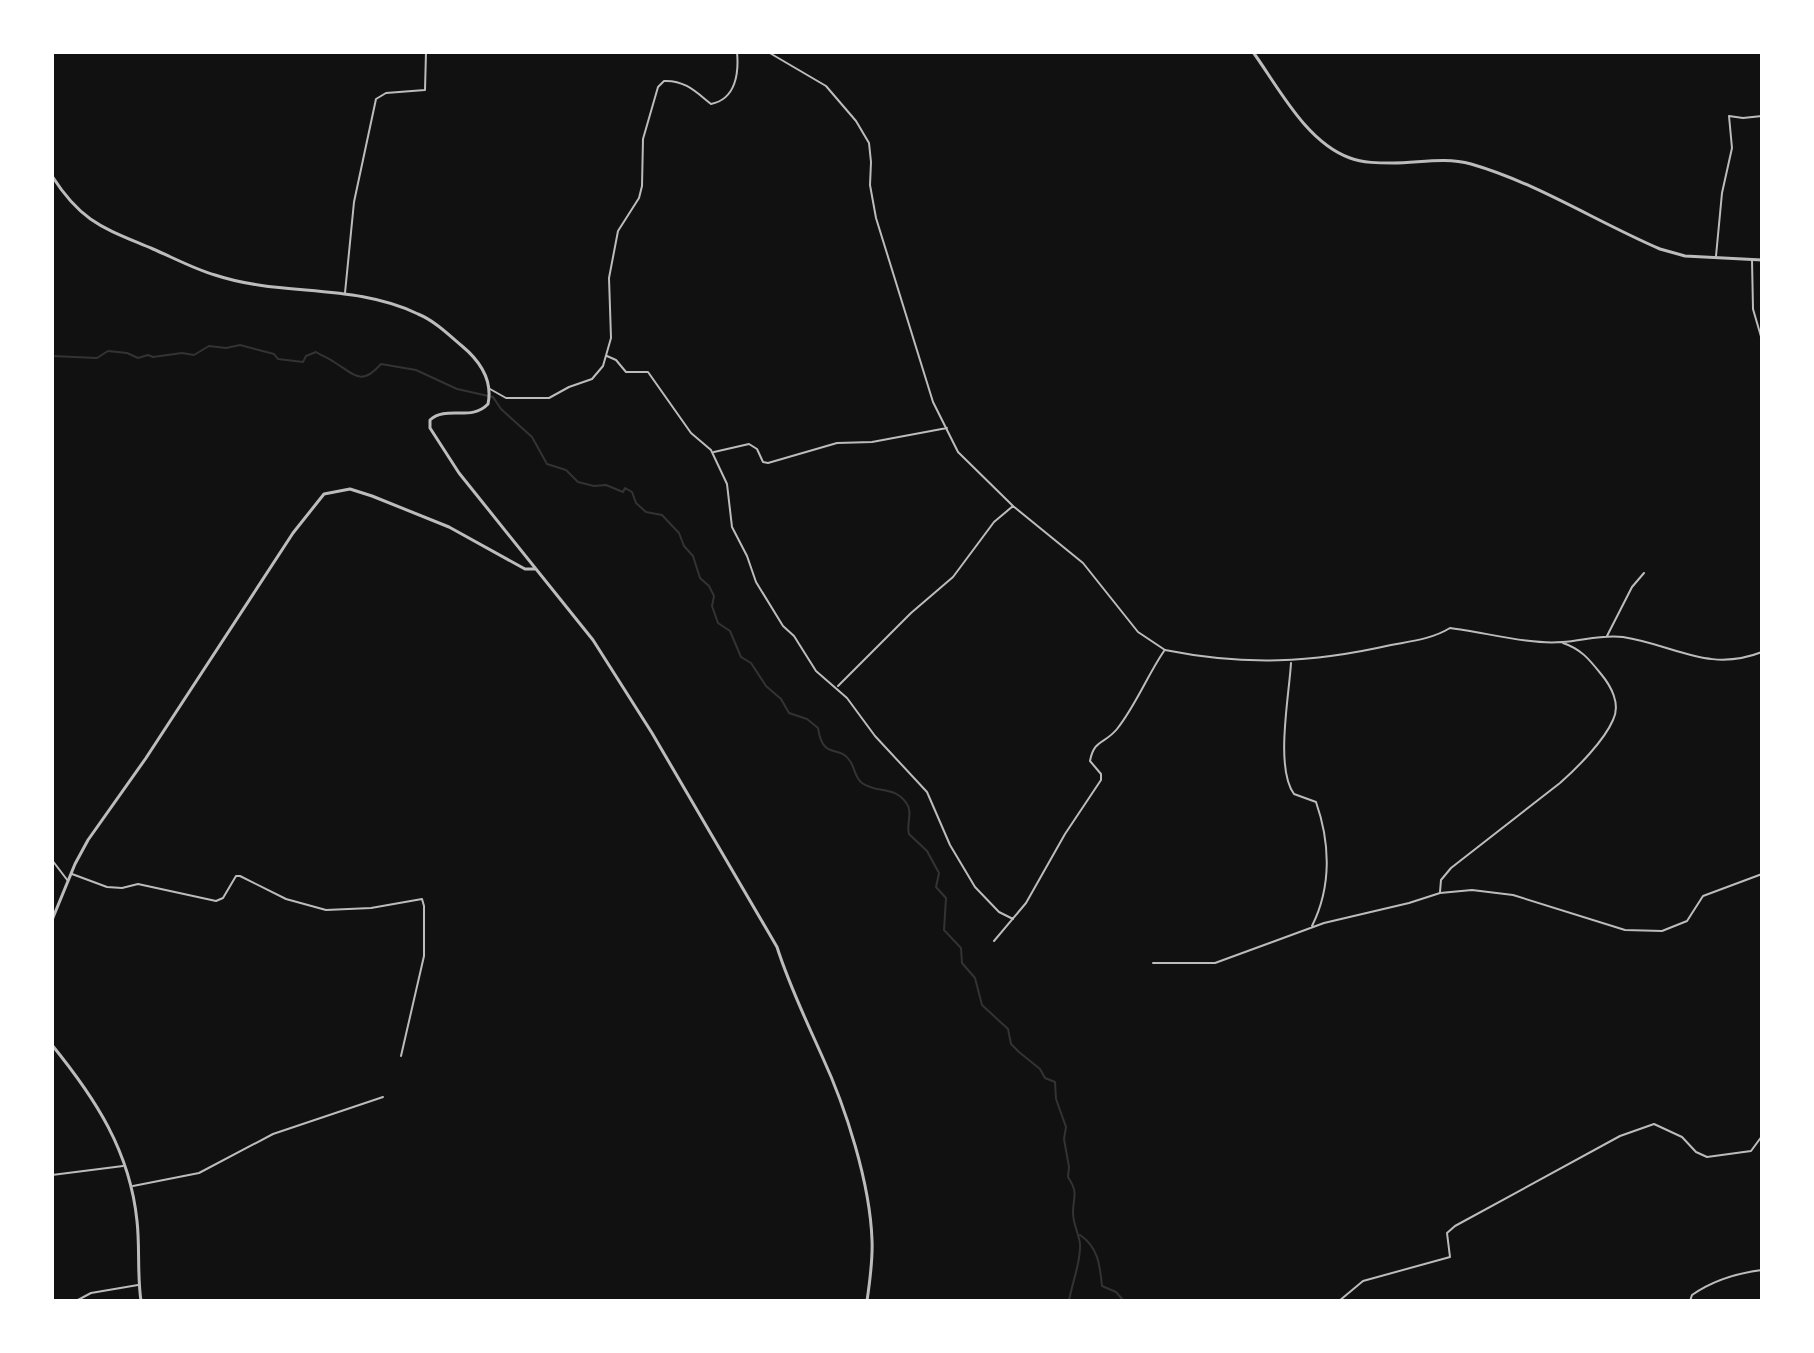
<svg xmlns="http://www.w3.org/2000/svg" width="1814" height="1353" font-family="Lora,serif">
  <rect width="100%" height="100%" fill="#111"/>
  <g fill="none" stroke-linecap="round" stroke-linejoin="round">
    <path stroke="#333" stroke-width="2" d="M52,356L97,358L108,351L127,353L138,358L148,355L153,357L182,353L194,355L209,346L226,348L240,345L274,354L278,359L303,362L306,356L316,352C322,356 329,358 334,362C354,374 361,387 381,364L416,370L457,389L493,397L501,409L532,437L547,464L566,470L578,482L594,486L606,485L623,492L625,488L632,492L636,503L646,512L662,515L679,533L684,546L693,556L700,578L709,586L714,596L712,606L718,623L730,631L741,657L751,663L766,686L781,699L789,713L807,719L818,728C823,761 839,744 850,761C855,768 855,778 862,783C877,794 895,785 907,804C913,813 906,824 909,834L927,851L939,873L936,887L946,898L944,930L961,948L962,963L975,978L982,1005L1008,1029L1011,1044L1019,1052L1040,1069L1045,1078L1055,1082L1056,1099L1066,1127L1064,1139L1069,1167L1068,1177C1079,1194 1073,1196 1073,1213C1073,1224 1079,1234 1080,1244C1081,1263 1072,1282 1069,1301
      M1080,1235C1098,1247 1100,1265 1102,1286L1116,1292L1124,1301"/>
    <path stroke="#bcbcbc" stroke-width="2" d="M768,52L826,86L856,121L869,143L871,162L870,185L876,218L933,402L958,452L1013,506L1083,563L1138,632L1165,650C1245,666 1312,663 1391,645C1412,641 1432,639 1450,628C1484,632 1529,645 1562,642C1582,641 1602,634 1623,637C1675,645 1708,673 1762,652
      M1716,256L1722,193L1732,148L1729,116L1743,118L1762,116
      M1752,260L1753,309L1762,340
      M345,293L354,202L376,99L386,93L425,90L426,52
      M607,356L616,360L626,372H648L691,433L711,450L727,484L732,527L747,556L756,582L783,626L794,636L816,671L847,698L875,736L927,792L950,845L975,887L999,912L1013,919
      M490,389L506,398H549L569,387L592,379L603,366L611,338L609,278L618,231L639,198L642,186L643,139L658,87L664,81C685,80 696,92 711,104C736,99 739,73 737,52
      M714,452L749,444L757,449L763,462L768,463L837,443L872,442L947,428
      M1607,636L1632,587L1644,573
      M52,660V664
      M1291,663C1289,697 1275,768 1294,794L1316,802C1330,842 1332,886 1312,926
      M838,686L911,613L953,577L994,522L1013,506
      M52,860L68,881
      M72,874L107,887L122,888L138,884L216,901L223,898L236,876H240L286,899L326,910L371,908L422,899L424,906V956L401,1056
      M1440,892L1441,880L1451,868L1560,783C1577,768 1604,741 1613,720C1621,704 1611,686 1601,674C1589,659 1581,649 1563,643
      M994,941L1026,903L1065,834L1101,780V774L1090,761C1094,739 1105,744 1117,729C1136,705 1147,676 1164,651
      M1153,963H1215L1324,923L1409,903L1440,893L1472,890L1513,895L1625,930L1662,931L1687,921L1703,896L1762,874
      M52,1175L123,1166
      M133,1186L199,1173L273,1134L383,1097
      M76,1301L91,1293L138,1285
      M1339,1301L1363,1281L1450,1257L1447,1233L1455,1226L1620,1136L1654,1124L1682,1137L1696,1152L1707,1157L1751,1151L1762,1136
      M1690,1301L1692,1295C1712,1281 1738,1273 1762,1270"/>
    <path stroke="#bcbcbc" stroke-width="3" d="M1253,52C1279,88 1306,142 1350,158C1363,163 1379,163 1393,163C1419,163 1445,157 1471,164C1537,183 1597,222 1660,249L1685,256L1762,260
      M52,176C82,223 104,228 153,249C174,258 194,269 215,275C281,297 354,283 418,314C435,321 449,335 462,346C480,361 493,380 488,404C471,422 447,405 430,420V428L459,473L593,640L652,733L777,947C789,985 806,1020 822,1056C846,1108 870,1183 872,1240C873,1260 870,1280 867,1301
      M52,920L75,864L88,840L146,758L293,533L324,494L350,489L372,496L449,527L525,569H536
      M52,1045C95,1098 130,1151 137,1221C140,1247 137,1274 141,1301"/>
  </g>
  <rect width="1814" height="1353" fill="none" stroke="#ffffff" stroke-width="108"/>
</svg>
